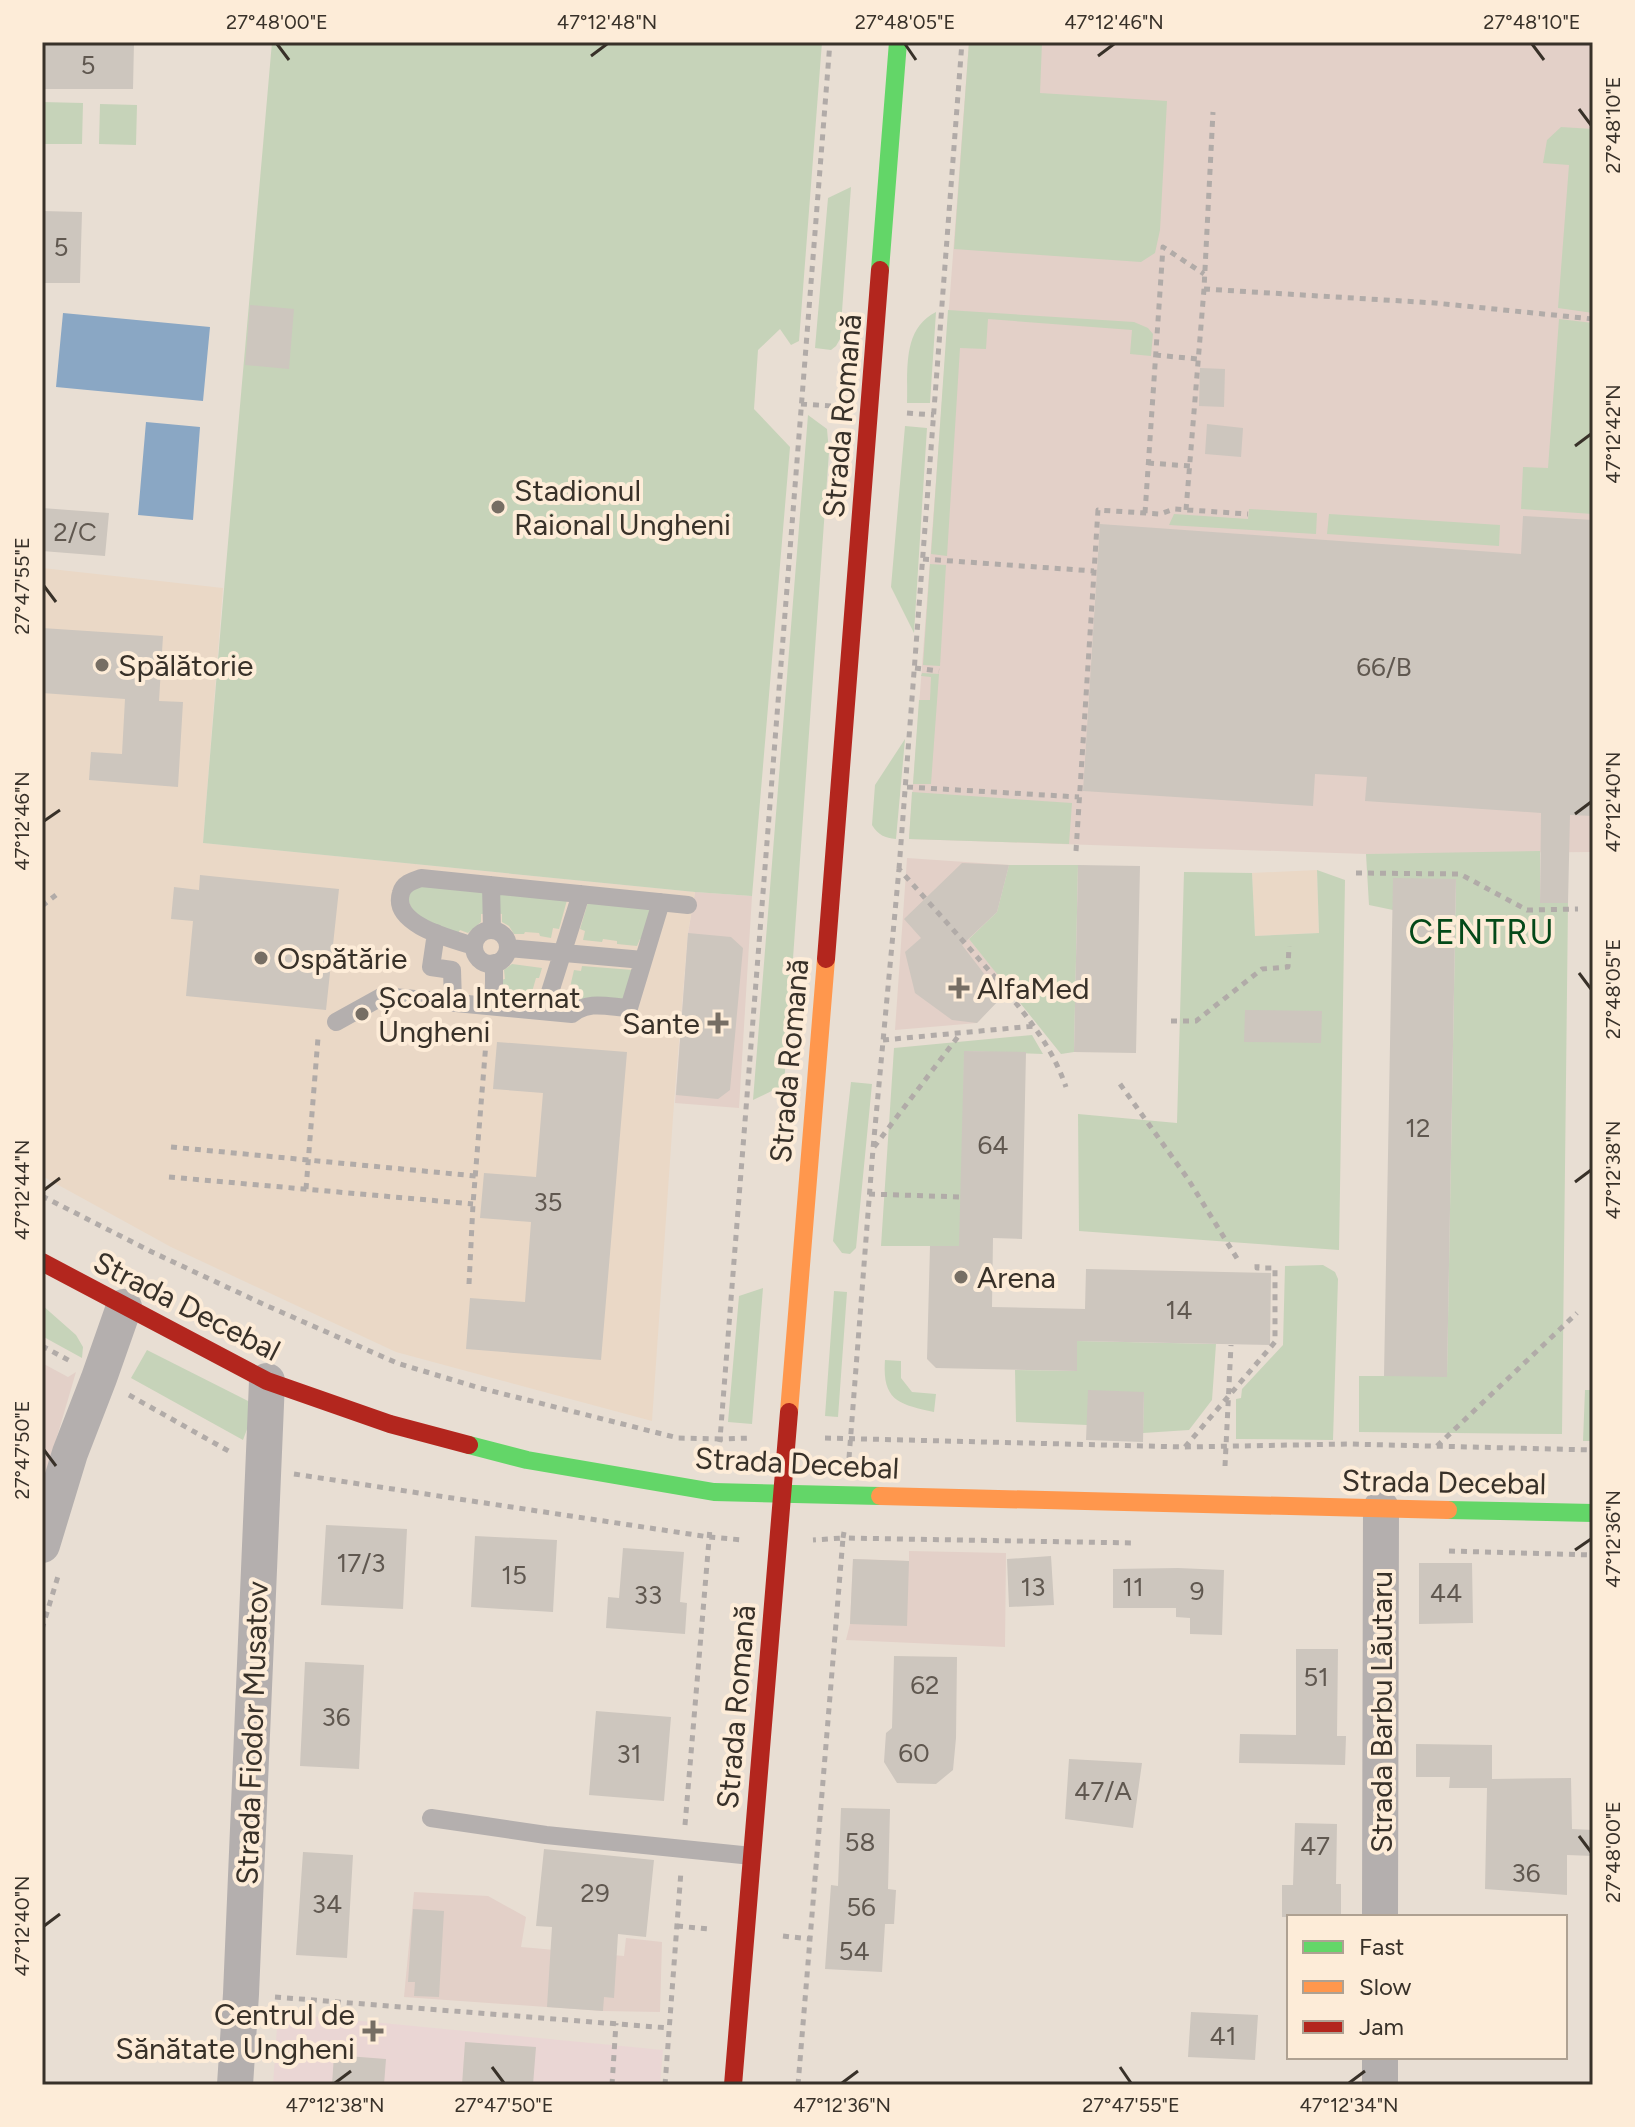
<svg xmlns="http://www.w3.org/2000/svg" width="1635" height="2127" font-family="Figtree,sans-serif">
  <rect width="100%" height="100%" fill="#e8ded3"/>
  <path fill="#e3d0c8" d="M969,42H1593V852L1366,854L909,839Z
    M907,858L1009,865L997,912L969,939L1009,988L977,1023L895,1030Z
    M695,892L752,896L739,1108L675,1103L688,933Z
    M42,1363L68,1377L76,1372L42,1488Z
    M909,1551L1006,1553L1005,1647L846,1640L850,1624L853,1559L909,1561Z
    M414,1892L488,1896L526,1917L521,1947L624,1956L626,1938L662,1942L660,2012L603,2011L404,1997Z"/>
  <path fill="#ead8c6" d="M42,568L223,588L203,843L695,892L688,933L674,1103L652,1421L396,1352L171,1247L42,1176Z
    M1317,870L1319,933L1255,936L1252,873Z"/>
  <path fill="#ead6d4" d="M278,2013L663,2050L660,2085H273Z"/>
  <path fill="#c6d3b9" d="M272,42H822L799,341L791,345L780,329L758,350L754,409L790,447L752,896L695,892L203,843C224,576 249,309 272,42Z
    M969,42H1042L1040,93L1167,101L1160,230L1155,253L1141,262L954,249Z
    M42,102L83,103L82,144H42Z
    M100,104L137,105L136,145L99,144Z
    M1561,127L1593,129V313L1558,308L1569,165L1543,163L1547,140Z
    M851,187L840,339L836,346L831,350L815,348L828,198Z
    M948,310L1134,322L1148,328L1153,334L1151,356L1130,354L1132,330L988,319L986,349L960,348L947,556L931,554Z
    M936,312L930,403H907C908,370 902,329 936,312Z
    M1559,319L1593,323V514L1521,509L1523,467L1548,468Z
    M808,415L827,429L829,452L784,1085L753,1100Z
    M905,426L927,428L914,633L891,587Z
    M1249,509L1317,513L1316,534L1169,525L1174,514L1248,519Z
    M1329,514L1500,525L1499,546L1327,534Z
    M930,564L946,565L940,666L923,665Z
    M922,673L939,674L931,784H913L919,700H930L931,677L921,676Z
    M905,739L896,839C885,838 878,835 872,825L875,785Z
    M912,792L1072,803L1069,844L909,839Z
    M1540,851V902L1568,903L1562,1434L1359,1432V1376H1447L1456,880L1393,910L1369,905L1366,854Z
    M1009,865H1078L1074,1052L1061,1054L969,939L997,912Z
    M1317,870L1345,880L1339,1250L1079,1231L1078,1114L1177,1123L1184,872L1252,873L1255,936L1319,933Z
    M416,886L484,889L486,914H481V922L468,933L460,930L457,935L415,917L407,897Z
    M498,893L567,900L559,929L553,928L551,938L540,936L539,933L525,932L524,934H514L509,926L502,922V914L497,913Z
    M588,902L652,906L644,940L640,939L637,946L617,944V941L603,939L602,942L583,940L585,931L580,929Z
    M512,964L542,968L539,978H536L532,992L534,993L533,1000L525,999L524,1004L502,999L500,980L505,979L504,970Z
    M582,966L633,970L626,1000L564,1002L565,996H568L574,970L581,971Z
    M1032,1035L1043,1054L964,1051L963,1246H881L894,1048Z
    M851,1082L872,1084L856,1248L850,1254L842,1253L833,1241Z
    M1323,1265L1335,1272L1338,1279L1333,1440L1236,1439V1399L1241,1398L1242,1389L1283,1345L1285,1266Z
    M763,1288L752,1424L728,1422L739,1296Z
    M834,1291L847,1292L838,1417L825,1416Z
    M42,1305L76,1335L83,1347L82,1358L42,1336Z
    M1077,1341L1216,1344L1212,1400L1189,1430L1143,1433L1144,1392L1087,1425L1016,1422L1015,1370L1076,1371Z
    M147,1350L256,1405L243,1440L131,1378Z
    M885,1360L901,1361V1378L912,1392L936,1394L934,1412C899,1404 882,1401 885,1360Z
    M1585,1390H1593V1441H1583Z"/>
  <path fill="#8aa7c4" d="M63,313L210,327L203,401L56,387Z
    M146,422L200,427L193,520L138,515Z"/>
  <path fill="#cdc6be" d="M42,42H134L133,89H42Z
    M42,211L82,212L80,283H42Z
    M250,305L294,309L289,369L245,365Z
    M1200,368L1225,369L1224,407L1199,406Z
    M1207,424L1243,428L1241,457L1205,454Z
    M42,508L109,513L105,556L42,551Z
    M1523,516L1593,520V816L1570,815L1568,903H1540L1541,813L1365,801L1367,777L1315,774L1313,806L1083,791L1100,524L1521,554Z
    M42,628L163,636L159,701L183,702L178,787L89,780L91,752L122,754L125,699L42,693Z
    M962,863L1009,865L997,912L962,945L1002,997L977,1023L952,1020L915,993L905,952L921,938L904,919Z
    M1078,865L1140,866L1136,1053L1074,1052Z
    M200,875L339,889L326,1010L186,996L193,921L171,919L174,887L199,890Z
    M1393,878L1456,879L1447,1377L1384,1376Z
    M688,933L731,937L743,948L730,1090L718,1099L676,1095Z
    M1245,1010L1322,1011L1321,1043L1244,1042Z
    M497,1042L627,1052L601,1360L466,1349L470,1298L525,1302L531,1222L480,1218L484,1173L536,1177L543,1093L493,1089Z
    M964,1051L1026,1052L1022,1239L993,1238L992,1307L1085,1309L1086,1269L1271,1273L1270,1345L1077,1341V1371L936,1368L927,1359L930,1246H959Z
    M1088,1390L1144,1392L1143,1442L1086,1440Z
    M326,1525L407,1529L403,1609L321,1605Z
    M475,1536L557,1540L553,1612L471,1607Z
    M623,1548L684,1552L680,1602L687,1603L685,1634L606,1628L608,1597L619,1598Z
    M1051,1556L1054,1605L1009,1607L1007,1559Z
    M853,1559L909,1561L907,1626L850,1624Z
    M1419,1563H1472L1473,1623L1419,1624Z
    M1178,1568L1224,1570L1222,1635L1190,1634V1618L1176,1617V1608H1113V1569Z
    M1296,1649H1338L1337,1736H1346L1345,1765L1239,1763L1240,1734L1296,1735Z
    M894,1656L957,1657L956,1738L953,1770L936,1784L897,1783L884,1762L886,1733L892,1728Z
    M305,1662L364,1665L359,1769L300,1766Z
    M596,1711L671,1717L664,1801L589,1795Z
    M1416,1744L1492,1745V1779L1571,1778L1572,1829L1593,1830V1856L1567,1855V1895L1485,1889L1487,1788H1449L1450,1777H1416Z
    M1069,1759L1142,1763L1133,1828L1065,1819Z
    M841,1808L890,1809L888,1889L896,1890L894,1924H885L882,1972L825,1969L831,1885L838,1886Z
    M1295,1823L1337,1824L1336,1884H1341V1917H1282V1885H1293Z
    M544,1849L654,1860L646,1937L618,1934L614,1998L604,1997L603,2011L547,2007L552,1927L536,1926Z
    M303,1852L353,1855L347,1958L296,1955Z
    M413,1909L444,1911L439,1997L414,1996L415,1982H408Z
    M1191,2012L1258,2015L1255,2060L1188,2057Z
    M465,2042L536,2047L533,2085H462Z
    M334,2055L386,2059L384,2085H332Z"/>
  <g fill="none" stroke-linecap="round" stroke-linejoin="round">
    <path stroke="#b1aba8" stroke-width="5" stroke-dasharray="6 6" stroke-linecap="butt" d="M1204,289L1435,303L1593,319
      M1155,355L1198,359
      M801,404L833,406
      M907,413L934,415
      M1148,463L1190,466
      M1186,510L1204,289L1213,112
      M1145,513L1163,247L1204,274
      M923,559L1094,571
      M915,668L939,671
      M907,787L1079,797
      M1076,851L1098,510L1160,514L1174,509L1248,514
      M899,869L962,42
      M1356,873L1460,874L1527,910L1578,909
      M42,906L56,895
      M1171,1021H1196L1262,969L1288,967L1289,946
      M883,1040L1034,1026
      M1120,1084L1188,1179L1238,1260
      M171,1147L476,1176
      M874,1147L960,1034
      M169,1177L473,1204
      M306,1189L318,1038
      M869,1194L961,1197
      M42,1196L152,1252L263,1304L397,1363L476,1387L678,1438L720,1439L830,42
      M469,1284L473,1204L487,1030
      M42,1346L72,1362
      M129,1395L232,1453
      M825,1438L1184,1447L1348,1444L1593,1450
      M1437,1446L1577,1313
      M1185,1447L1275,1342V1268H1257V1260
      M718,1454L720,1439L751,1438
      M849,1458L873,1149L899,869C933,907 966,944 999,982C1027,1017 1051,1044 1066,1087
      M1225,1466L1231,1345
      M294,1474L709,1537L743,1540
      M844,1532L843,1538L1135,1543
      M1449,1551L1593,1555
      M42,1629L59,1573
      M685,1825L710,1528
      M677,1926L709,1929
      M783,1936L810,1939
      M275,1997L669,2028
      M612,2085L616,2023
      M665,2085L681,1871
      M798,2085L843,1538L813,1540"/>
    <path stroke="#b4afae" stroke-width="18" d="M491,885L492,930
      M474 947a17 17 0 1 1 34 0a17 17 0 1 1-34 0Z
      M436,933L431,967L452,970L453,1002
      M474,946C452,939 391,925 401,893C403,884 412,881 421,878L688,905
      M508,948L643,960
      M494,963V1006
      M544,1011L581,894
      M336,1022L383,996L572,1014C588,1000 609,1007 629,1008L661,902
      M431,1818L546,1835L752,1856"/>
    <path stroke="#b4afae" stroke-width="36" d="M42,1545L70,1453L99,1378L124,1307
      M1380,1917L1381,1508
      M235,2085L241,1994L267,1381
      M1380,2085V2057"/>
    <path stroke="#63d668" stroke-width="18" d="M880,270L898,42
      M469,1445L527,1460L714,1492L880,1496
      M1448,1510L1593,1513"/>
    <path stroke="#ff974d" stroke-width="18" d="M789,1412L826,959
      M880,1496L1448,1510"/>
    <path stroke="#b3261e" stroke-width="18" d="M826,959L880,270
      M42,1262L267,1381L390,1424L469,1445
      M733,2085L789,1412"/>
  </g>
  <path fill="none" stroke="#383129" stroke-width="3" d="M277,44L289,60M905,44L916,60M1532,44L1544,60M591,56L607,44M1098,56L1114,44M1579,109L1591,125M1575,446L1591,434M44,586L56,602M1575,814L1591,802M44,821L60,810M1579,973L1591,989M1575,1182L1591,1170M44,1190L60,1178M44,1450L56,1466M1575,1550L1591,1539M1579,1836L1591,1852M44,1926L60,1914M492,2067L504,2083M1120,2067L1131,2083M335,2083L351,2071M842,2083L858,2071M1349,2083L1365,2071"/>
  <g fill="#766e64" stroke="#fdecd8" stroke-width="3">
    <circle cx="498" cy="507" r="8"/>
    <circle cx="102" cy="665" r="8"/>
    <circle cx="261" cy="958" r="8"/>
    <path d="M955 976h8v8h8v8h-8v8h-8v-8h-8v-8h8z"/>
    <circle cx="362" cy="1014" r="8"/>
    <path d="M714 1011h8v8h8v8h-8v8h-8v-8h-8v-8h8z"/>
    <circle cx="961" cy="1277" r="8"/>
    <path d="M369 2019h8v8h8v8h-8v8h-8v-8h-8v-8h8z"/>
  </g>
  <g text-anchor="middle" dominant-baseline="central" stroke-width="8" stroke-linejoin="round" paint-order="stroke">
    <g font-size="26" fill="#605850">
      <text x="88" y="65">5</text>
      <text x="61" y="247">5</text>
      <text x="75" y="532">2/C</text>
      <text x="1384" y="667">66/B</text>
      <text x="1418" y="1128">12</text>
      <text x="993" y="1145">64</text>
      <text x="548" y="1202">35</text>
      <text x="1179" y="1310">14</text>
      <text x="361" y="1563">17/3</text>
      <text x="514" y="1575">15</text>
      <text x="1033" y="1587">13</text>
      <text x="1133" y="1587">11</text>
      <text x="1197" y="1591">9</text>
      <text x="1446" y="1593">44</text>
      <text x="648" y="1595">33</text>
      <text x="1316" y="1677">51</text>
      <text x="925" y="1685">62</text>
      <text x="336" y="1717">36</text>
      <text x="914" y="1753">60</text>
      <text x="629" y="1754">31</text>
      <text x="1103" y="1791">47/A</text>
      <text x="860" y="1842">58</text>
      <text x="1315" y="1846">47</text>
      <text x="1526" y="1873">36</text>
      <text x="595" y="1893">29</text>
      <text x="327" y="1904">34</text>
      <text x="861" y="1907">56</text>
      <text x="854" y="1951">54</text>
      <text x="1223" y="2036">41</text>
    </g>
    <g font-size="30" fill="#383129" stroke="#fdecd8">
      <text transform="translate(842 416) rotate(-85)">Strada Romană</text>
      <text transform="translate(789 1061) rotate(-85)">Strada Romană</text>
      <text transform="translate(187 1306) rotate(27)">Strada Decebal</text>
      <text transform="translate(797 1463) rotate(3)">Strada Decebal</text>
      <text transform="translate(1444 1482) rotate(1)">Strada Decebal</text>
      <text transform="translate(736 1707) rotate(-85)">Strada Romană</text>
      <text transform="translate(1381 1712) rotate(-90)">Strada Barbu Lăutaru</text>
      <text transform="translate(252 1733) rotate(-88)">Strada Fiodor Musatov</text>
    </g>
    <g font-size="30" fill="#383129" stroke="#fdecd8" text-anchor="start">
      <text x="514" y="490">Stadionul<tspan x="514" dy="34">Raional Ungheni</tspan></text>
      <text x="118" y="665">Spălătorie</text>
      <text x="277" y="958">Ospătărie</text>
      <text x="977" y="988">AlfaMed</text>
      <text x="378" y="997">Școala Internat<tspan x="378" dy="34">Ungheni</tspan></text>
      <text x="700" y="1023" text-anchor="end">Sante</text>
      <text x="977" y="1277">Arena</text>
      <text x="355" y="2014" text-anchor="end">Centrul de<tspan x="355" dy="34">Sănătate Ungheni</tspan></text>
    </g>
    <g font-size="34" letter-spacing="2" fill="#054919" stroke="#fdecd8">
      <text x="1482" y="932">CENTRU</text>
    </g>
  </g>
  <rect width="1635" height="2127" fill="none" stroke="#fdecd8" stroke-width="88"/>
  <rect x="1287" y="1915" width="280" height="144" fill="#fdecd8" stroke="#aea192" stroke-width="2"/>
  <rect x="1303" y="1941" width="40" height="12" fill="#63d668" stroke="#aea192" stroke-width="2"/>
  <text x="1359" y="1955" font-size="24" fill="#383129">Fast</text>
  <rect x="1303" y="1981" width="40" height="12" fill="#ff974d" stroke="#aea192" stroke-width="2"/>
  <text x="1359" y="1995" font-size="24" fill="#383129">Slow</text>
  <rect x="1303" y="2021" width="40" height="12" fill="#b3261e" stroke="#aea192" stroke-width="2"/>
  <text x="1359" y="2035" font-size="24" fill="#383129">Jam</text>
  <rect x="44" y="44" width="1547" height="2039" fill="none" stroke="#383129" stroke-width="3"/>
  <g font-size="20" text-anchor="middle" fill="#383129">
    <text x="277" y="29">27°48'00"E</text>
    <text x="607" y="29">47°12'48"N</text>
    <text x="905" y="29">27°48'05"E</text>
    <text x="1114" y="29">47°12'46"N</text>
    <text x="1532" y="29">27°48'10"E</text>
    <text transform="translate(1613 125) rotate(-90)" y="7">27°48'10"E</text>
    <text transform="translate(1613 434) rotate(-90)" y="7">47°12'42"N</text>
    <text transform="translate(22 586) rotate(-90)" y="7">27°47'55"E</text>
    <text transform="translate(1613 802) rotate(-90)" y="7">47°12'40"N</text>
    <text transform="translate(22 821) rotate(-90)" y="7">47°12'46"N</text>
    <text transform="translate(1613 989) rotate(-90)" y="7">27°48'05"E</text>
    <text transform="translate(1613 1170) rotate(-90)" y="7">47°12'38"N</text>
    <text transform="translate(22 1190) rotate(-90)" y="7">47°12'44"N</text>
    <text transform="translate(22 1450) rotate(-90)" y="7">27°47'50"E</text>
    <text transform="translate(1613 1539) rotate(-90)" y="7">47°12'36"N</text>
    <text transform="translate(1613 1852) rotate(-90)" y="7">27°48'00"E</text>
    <text transform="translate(22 1926) rotate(-90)" y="7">47°12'40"N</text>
    <text x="335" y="2112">47°12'38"N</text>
    <text x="504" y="2112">27°47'50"E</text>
    <text x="842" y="2112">47°12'36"N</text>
    <text x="1131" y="2112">27°47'55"E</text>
    <text x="1349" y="2112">47°12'34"N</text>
  </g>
</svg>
